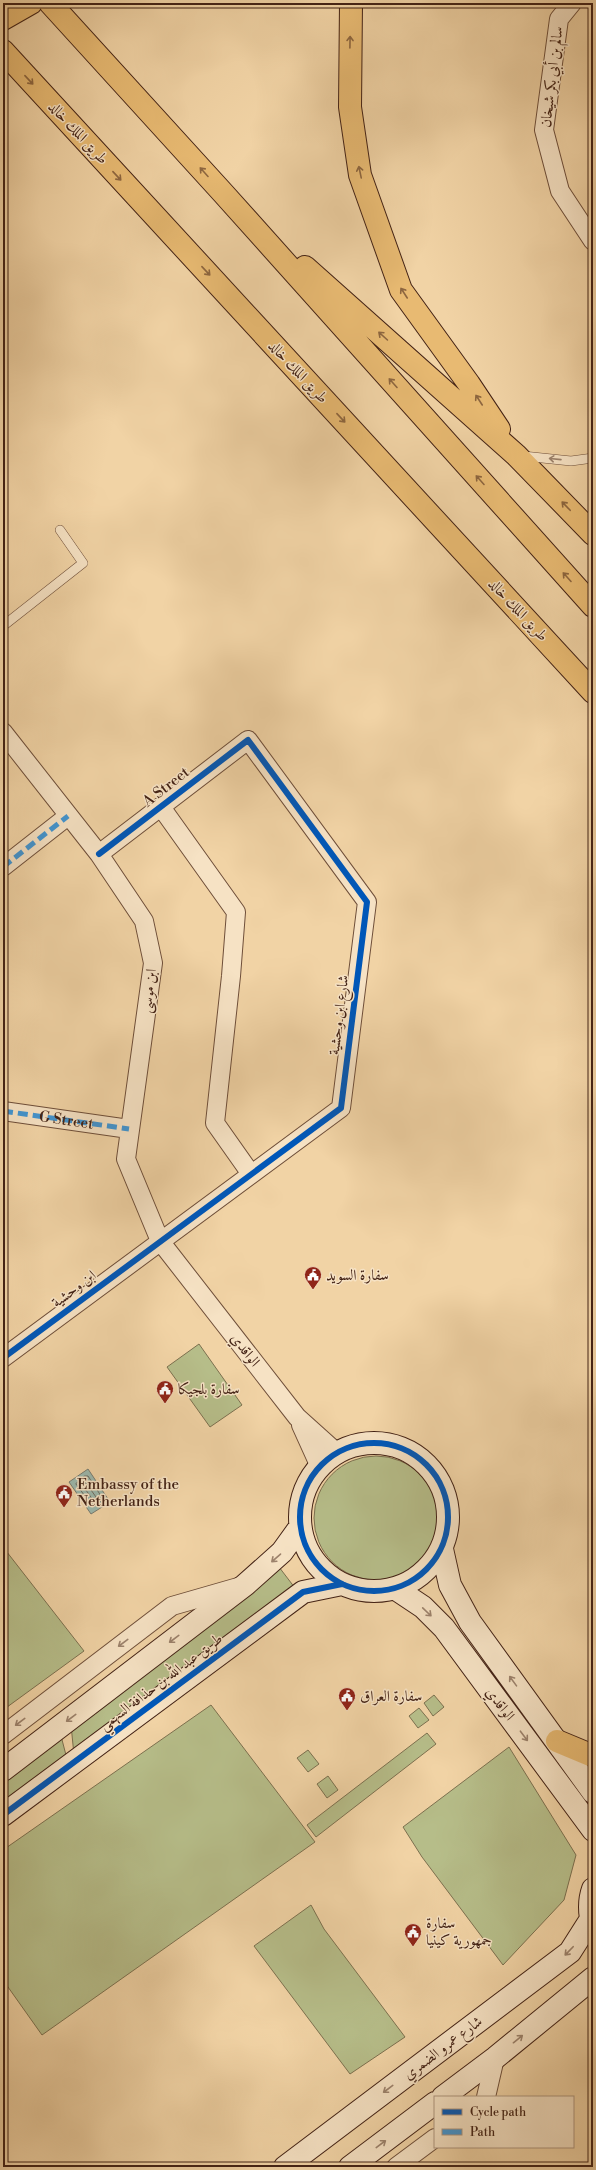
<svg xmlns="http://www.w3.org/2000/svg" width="596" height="2170" font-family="'Libre Bodoni',Amiri,serif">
  <rect width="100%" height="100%" fill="#f1d3a5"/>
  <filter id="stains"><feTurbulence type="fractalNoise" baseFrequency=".005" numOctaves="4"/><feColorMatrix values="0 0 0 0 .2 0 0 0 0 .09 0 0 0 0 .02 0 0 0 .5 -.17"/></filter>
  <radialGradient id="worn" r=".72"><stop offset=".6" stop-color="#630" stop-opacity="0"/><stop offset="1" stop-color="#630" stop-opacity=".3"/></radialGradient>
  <path fill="#b6bd89" stroke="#7c704f" d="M199,1344L242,1405L210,1427L167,1367Z
    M314 1518a62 62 0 1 1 124 0a62 62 0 1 1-124 0Z
    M3,1547L84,1651L3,1710Z
    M279,1567L295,1588L74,1755L71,1725Z
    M434,1695L444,1707L433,1716L424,1703Z
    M211,1705L315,1842L42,2035L3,1980V1850Z
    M419,1708L429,1720L418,1728L409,1716Z
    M60,1732L67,1759L3,1807V1776Z
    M427,1733L436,1744L316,1837L307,1825Z
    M509,1747L576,1855L564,1900L503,1965L422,1857L403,1827Z
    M308,1750L319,1764L308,1772L297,1758Z
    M328,1776L338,1790L327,1798L317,1784Z
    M311,1905L324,1929L405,2037L350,2074L254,1946Z"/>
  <path fill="#9bb7ac" stroke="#787b70" d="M88,1469L110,1502L91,1514L69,1482Z"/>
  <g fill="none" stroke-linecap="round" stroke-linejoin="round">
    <path stroke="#6f6c60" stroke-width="1" d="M85,1476H88L103,1499L93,1507L76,1484Z
      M84,1483H86L96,1497L95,1500H93L83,1486Z"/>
    <g stroke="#6e4e39" stroke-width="10">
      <path id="lane" d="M523,456L571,461L593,458
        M3,626L83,563L60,530"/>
    </g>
    <g stroke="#6e4e39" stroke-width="20">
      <path id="street" d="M572,3L559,19L544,130L560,191L593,241
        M3,732L99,854L144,921L153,963L126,1159L160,1241L297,1417L337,1453
        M161,807L236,912L231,976L215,1123L251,1174
        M3,867L68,816
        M3,1111L129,1129
        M3,1358L341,1108L367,902L248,740L99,854
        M301,1425L320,1467
        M3,1735L172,1606L238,1587
        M486,2097L495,2058
        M396,2167L435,2138"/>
    </g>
    <g stroke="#432215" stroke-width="24">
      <path id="secondary" d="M300 1517a74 74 0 1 1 148 0a74 74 0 1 1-148 0Z
        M442,1549L450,1585L470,1622L593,1792
        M396,1589L423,1607L444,1628L593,1830
        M3,1770L245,1585L282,1552L300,1527
        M3,1815L303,1592L342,1584
        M593,1889C589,1900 589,1914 593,1925
        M443,2097L495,2058L593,1978
        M285,2167L570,1952L591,1919
        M350,2167L435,2103"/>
    </g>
    <g stroke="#432215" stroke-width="24">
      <path id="primary" d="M3,19L31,3
        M557,1741L593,1756"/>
    </g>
    <g stroke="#432215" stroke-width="24">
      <path id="highway" d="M50,3L223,193L593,606
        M351,3L350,107L360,175L401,290L469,384L499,429
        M3,51L593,692
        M305,267L516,455L593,534"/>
    </g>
    <use href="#lane" stroke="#f6e2c4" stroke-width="9"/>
    <use href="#street" stroke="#f6e2c4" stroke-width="18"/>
    <use href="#secondary" stroke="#f6e2c4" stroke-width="22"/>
    <use href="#primary" stroke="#e8ba72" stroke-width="22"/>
    <use href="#highway" stroke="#e8ba72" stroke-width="22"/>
    <g stroke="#4095d3" stroke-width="5" stroke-dasharray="10 5" stroke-linecap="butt">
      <path d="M3,867L68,816"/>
      <path id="s1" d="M3,1111L129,1129"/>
    </g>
    <g stroke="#f6e2c4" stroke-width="8">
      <path id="cycleway" d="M3,1358L341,1108L367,902L248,740L99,854
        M300 1517a74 74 0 1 1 148 0a74 74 0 1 1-148 0Z
        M3,1815L303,1592L342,1584"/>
    </g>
    <use href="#cycleway" stroke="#0057b8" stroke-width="6"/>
  </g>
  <defs><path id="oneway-shaft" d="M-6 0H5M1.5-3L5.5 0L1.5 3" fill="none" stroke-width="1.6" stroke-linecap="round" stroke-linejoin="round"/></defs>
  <g stroke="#8d663f">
    <use href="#oneway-shaft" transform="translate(350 42) rotate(-89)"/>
    <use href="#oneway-shaft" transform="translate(29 80) rotate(47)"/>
    <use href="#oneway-shaft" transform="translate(204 172) rotate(-132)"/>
    <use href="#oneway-shaft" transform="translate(360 172) rotate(-102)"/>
    <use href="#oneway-shaft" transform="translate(117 176) rotate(47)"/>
    <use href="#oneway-shaft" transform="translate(206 271) rotate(47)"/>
    <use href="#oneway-shaft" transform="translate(404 293) rotate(-123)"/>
    <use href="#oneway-shaft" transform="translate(383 336) rotate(-138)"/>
    <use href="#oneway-shaft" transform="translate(393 383) rotate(-132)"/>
    <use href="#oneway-shaft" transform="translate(479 400) rotate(-123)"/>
    <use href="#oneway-shaft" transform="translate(341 418) rotate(47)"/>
    <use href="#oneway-shaft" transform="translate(480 480) rotate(-132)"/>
    <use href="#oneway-shaft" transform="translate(566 506) rotate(-134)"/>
    <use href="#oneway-shaft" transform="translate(567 577) rotate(-132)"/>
  </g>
  <g stroke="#9c826c">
    <use href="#oneway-shaft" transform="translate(555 459) rotate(-174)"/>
    <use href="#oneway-shaft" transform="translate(276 1558) rotate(139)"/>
    <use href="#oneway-shaft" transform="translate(427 1612) rotate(44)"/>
    <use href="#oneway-shaft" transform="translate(174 1639) rotate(143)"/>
    <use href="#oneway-shaft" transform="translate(123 1643) rotate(143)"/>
    <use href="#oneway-shaft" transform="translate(513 1681) rotate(-126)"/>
    <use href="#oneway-shaft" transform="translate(71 1718) rotate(143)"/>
    <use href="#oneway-shaft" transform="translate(20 1722) rotate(143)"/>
    <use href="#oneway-shaft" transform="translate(524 1736) rotate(53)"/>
    <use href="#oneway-shaft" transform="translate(569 1951) rotate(134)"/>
    <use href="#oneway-shaft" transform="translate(518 2039) rotate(-39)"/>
    <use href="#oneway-shaft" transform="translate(388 2089) rotate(143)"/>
    <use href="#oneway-shaft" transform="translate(381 2144) rotate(-37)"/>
  </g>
  <defs>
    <g id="civic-pin" transform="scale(0.9)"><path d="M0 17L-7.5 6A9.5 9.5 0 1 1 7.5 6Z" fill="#8f2418" stroke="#f6e2c4"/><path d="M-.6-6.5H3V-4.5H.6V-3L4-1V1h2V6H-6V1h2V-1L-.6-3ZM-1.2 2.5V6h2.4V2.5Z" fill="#fff"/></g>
  </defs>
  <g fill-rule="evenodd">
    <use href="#civic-pin" x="313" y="1275"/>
    <use href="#civic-pin" x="165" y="1389"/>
    <use href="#civic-pin" x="64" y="1493"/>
    <use href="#civic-pin" x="347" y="1696"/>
    <use href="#civic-pin" x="413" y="1932"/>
  </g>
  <g text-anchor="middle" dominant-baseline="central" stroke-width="3" stroke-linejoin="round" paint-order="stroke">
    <g font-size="15" fill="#432215" stroke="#f6e2c4">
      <text transform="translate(552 77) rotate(-83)">سالم بن أبي بكر شيخان</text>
      <text transform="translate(78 133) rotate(47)">طريق الملك خالد</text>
      <text transform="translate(298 372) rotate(47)">طريق الملك خالد</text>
      <text transform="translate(518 610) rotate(47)">طريق الملك خالد</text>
      <text transform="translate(166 787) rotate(-38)">A Street</text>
      <text transform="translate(149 991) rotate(-83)">ابن موسى</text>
      <text transform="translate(339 1015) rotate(-83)">شارع ابن وحشية</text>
      <text stroke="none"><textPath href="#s1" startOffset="64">G Street</textPath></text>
      <text transform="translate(74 1289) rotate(-37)">ابن وحشية</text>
      <text transform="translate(245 1350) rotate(52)">الواقدي</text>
      <text transform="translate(161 1682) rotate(-37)">طريق عبد الله بن حذافة السهمي</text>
      <text transform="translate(500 1704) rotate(53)">الواقدي</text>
      <text transform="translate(443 2048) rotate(-37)">شارع عمرو الضمري</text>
    </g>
    <g font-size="15" fill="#432215" stroke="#f6e2c4" text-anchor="start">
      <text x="326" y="1275">سفارة السويد</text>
      <text x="178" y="1389">سفارة بلجيكا</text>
      <text x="77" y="1484">Embassy of the<tspan x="77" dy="17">Netherlands</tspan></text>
      <text x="360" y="1696">سفارة العراق</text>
      <text x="426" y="1923">سفارة<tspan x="426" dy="17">جمهورية كينيا</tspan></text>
    </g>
  </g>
  <rect width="596" height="2170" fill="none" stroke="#f1d3a5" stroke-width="16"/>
  <rect x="4" y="4" width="588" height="2162" fill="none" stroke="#432215" stroke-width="2"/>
  <rect x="8" y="8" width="580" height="2154" fill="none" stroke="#432215"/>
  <rect x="434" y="2096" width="140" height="52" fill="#f6e2c4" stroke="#ae957e"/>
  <rect x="442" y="2109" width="20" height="6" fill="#0057b8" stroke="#ae957e"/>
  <text x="470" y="2116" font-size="12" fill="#432215">Cycle path</text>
  <rect x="442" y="2129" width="20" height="6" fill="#4095d3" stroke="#ae957e"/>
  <text x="470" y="2136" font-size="12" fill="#432215">Path</text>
  <rect width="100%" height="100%" filter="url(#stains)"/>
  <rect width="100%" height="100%" fill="url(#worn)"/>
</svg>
